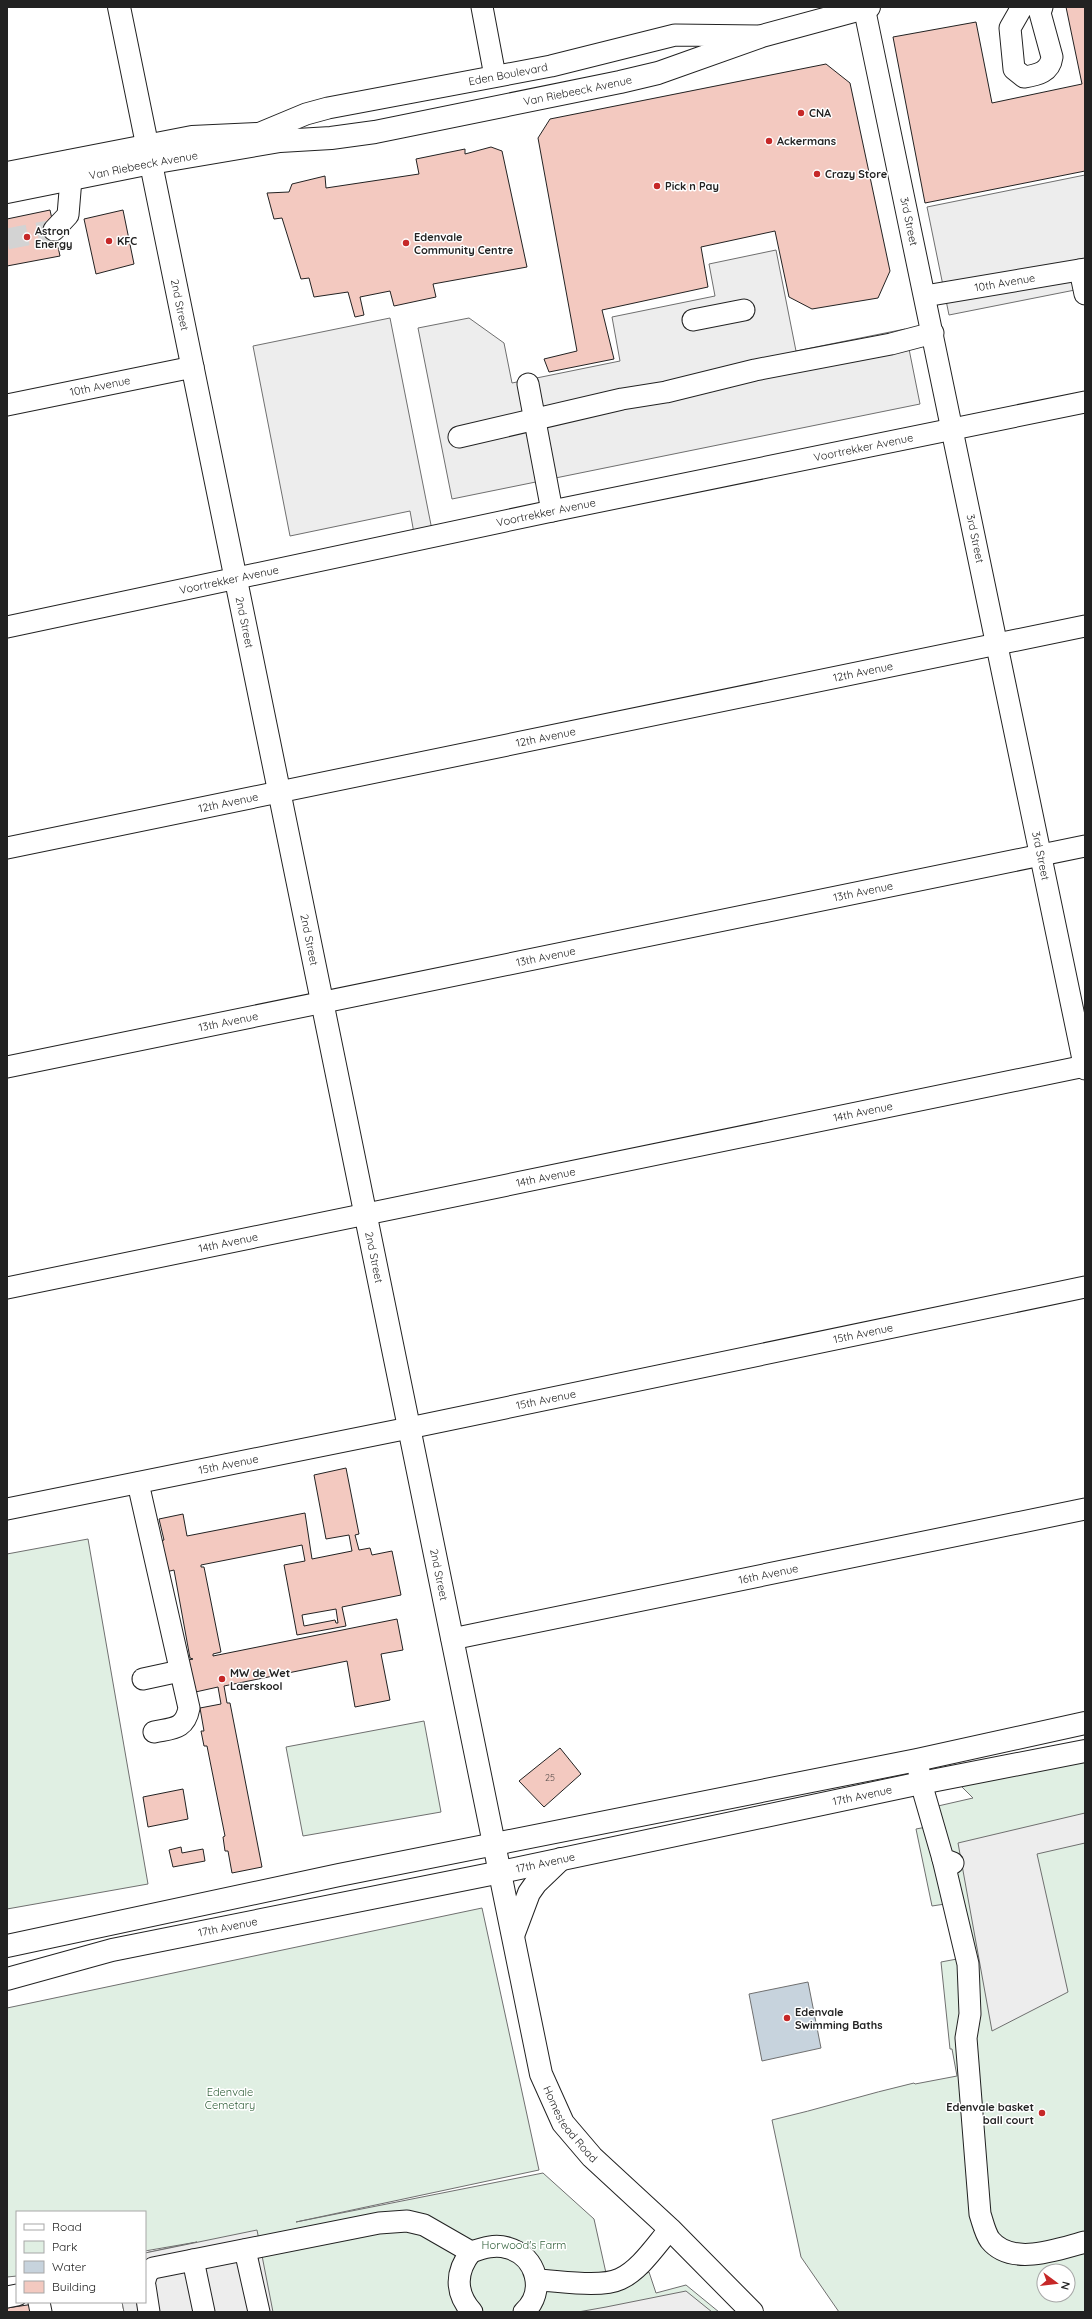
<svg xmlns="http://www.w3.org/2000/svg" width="1092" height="2319" font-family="Quicksand,sans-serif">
  <rect width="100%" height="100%" fill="#fff"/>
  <path fill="#e0efe3" stroke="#6f6f6f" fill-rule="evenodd" d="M88,1539L148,1884L7,1909V1554Z
    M424,1721L441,1812L303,1836L286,1747Z
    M1085,1761V2312H839L801,2257L772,2120C820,2109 866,2094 914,2083L915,2084L957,2076L952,2049H950L941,1962L957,1959L945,1904L932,1906L916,1829L942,1824L938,1806L973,1798L960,1785ZM1044,2271H1068V2295H1044Z
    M482,1908L539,2170L296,2222L543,2173L594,2219L610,2291L649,2272L656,2293L686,2285L719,2312H124L122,2302H145V2253L197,2242L145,2251V2212H17V2276L7,2277V2008Z"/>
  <path fill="#ededed" stroke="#6f6f6f" d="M1085,175V288L949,315L927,207Z
    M776,250L796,351L905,329L920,404L452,499L418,328L469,318L504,343L512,383L620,361L612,317L715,296L709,264Z
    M390,318L433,535L415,539L410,511L290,536L253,346Z
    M1085,1813V1843L1037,1854L1068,1992L992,2031L958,1843Z
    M257,2230L273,2312H124L122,2302H145V2253Z
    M686,2291L712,2312H578L606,2307Z"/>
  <path fill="#c7d3dd" stroke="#6f6f6f" d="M808,1982L821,2048L762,2061L749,1994Z"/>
  <path fill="#f3c9c0" stroke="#222" fill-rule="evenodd" d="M1066,7H1085V171L925,203L893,37L976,22L992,103L1082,84Z
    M826,64L850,83L890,271L878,298L812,309L789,297L775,231L701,247L708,287L602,310L614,359L549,372L544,359L577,351L538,138L550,119Z
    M491,147L502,151L527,267L433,284L436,297L394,306L390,291L360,297L364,315L355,317L348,292L314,297L309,278L301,279L282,218L274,219L267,193L289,192L292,184L325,176L326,188L419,174L416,159L465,149V154Z
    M50,210L60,256L7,266V219Z
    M123,210L134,264L96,274L84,219Z
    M346,1468L359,1534L355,1535L359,1550L370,1548L372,1555L392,1551L401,1595L342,1607L346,1626L297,1635L284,1565L305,1561L302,1545L201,1565V1567H204L221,1652L213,1654V1656L397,1619L403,1650L381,1654L390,1700L355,1707L347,1661L224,1686L227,1703H230L262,1867L232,1873L228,1851H225L223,1837L225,1836L207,1746H204L201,1731H204L200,1708L221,1704L218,1687L191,1693L184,1661L193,1659L190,1658L174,1570L166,1572L160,1541L164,1540L159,1519L183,1514L187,1536L305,1513L312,1559L352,1551L349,1535L326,1539L314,1475ZM336,1609L338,1623H336L335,1620L304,1626L302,1615Z
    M560,1748L581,1774L544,1807L519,1781Z
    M183,1789L188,1819L148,1827L143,1797Z
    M181,1847L182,1853L203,1849L205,1861L173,1867L169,1850Z
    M34,2304L35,2312H7V2308Z"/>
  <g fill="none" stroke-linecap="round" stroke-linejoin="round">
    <path stroke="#d3d3d3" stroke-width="21" stroke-dasharray="21 10" stroke-linecap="butt" d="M7,239L54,230"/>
    <g stroke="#222" stroke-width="23">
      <g id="minor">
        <path d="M482,7L495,76"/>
        <path id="s1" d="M864,7C939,361 1012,715 1085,1069"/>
        <path d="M1022,7L1010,28L1014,69L1024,77C1038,75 1050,72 1052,57L1040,13L1042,7"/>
        <path id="s2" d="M258,134L306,114L328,108L551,66L675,35L759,36"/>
        <path d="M54,230L68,215L71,179L69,161"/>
        <path d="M1080,270L1085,294"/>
        <path id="s3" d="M925,296L1085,269"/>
        <path d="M693,320L744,310"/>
        <path d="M528,384L552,511"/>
        <path id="s4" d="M7,405L193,367"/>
        <path d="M459,437L622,399L666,392L755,370L891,344L933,333"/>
        <path id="s5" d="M7,627L552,511L1085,402"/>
        <path id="s6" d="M7,848L1085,626"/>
        <path id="s7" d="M7,1067L1085,846"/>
        <path id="s8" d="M7,1288L1085,1066"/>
        <path d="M138,1483L189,1708C185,1730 172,1728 154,1732"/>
        <path id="s9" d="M7,1509L409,1428L1085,1287"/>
        <path id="s10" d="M452,1639L1085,1509"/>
        <path d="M143,1679L180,1671"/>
        <path d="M917,1760L921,1783L943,1859L953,1863"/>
        <path d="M943,1859L968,1964L970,2014L966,2038L980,2214C983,2223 985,2233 990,2240C1012,2267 1058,2249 1085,2242"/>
        <path d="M245,2250L259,2312"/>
        <path d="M471,2252C455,2272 455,2293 472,2312"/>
        <path d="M193,2260L204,2312"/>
        <path d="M145,2280L147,2273L153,2268L379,2223L407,2221L424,2225L471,2252C483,2248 495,2244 508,2248C537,2256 546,2292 524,2312"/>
        <path d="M538,2280C560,2281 601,2288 620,2279C640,2270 656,2245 670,2229"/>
        <path d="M145,2286L149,2312"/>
        <path d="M7,2297L17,2295"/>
        <path d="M39,2302L41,2312"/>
      </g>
    </g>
    <g stroke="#222" stroke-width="24">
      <g id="major">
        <path id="s11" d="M119,7L541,2074L563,2123L592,2157L670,2229L752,2312"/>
        <path d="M7,173L192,137L257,134"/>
        <path id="s12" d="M7,192L151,163L280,141L331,138L375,132L620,82L658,73L762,36L869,7"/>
        <path d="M514,1933L529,1893L536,1883L561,1859"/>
        <path d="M7,1946L339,1875L917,1760L1085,1723"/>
        <path id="s13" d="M7,1979L112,1950L501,1872L921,1783L1085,1751"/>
      </g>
    </g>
    <use href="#minor" stroke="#fff" stroke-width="21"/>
    <use href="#major" stroke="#fff" stroke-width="22"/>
  </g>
  <g fill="#c62828" stroke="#fff" stroke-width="1.5">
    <circle cx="801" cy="113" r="4"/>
    <circle cx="769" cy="141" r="4"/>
    <circle cx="817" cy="174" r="4"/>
    <circle cx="657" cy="186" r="4"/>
    <circle cx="27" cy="237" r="4"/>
    <circle cx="109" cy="241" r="4"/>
    <circle cx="406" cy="243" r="4"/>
    <circle cx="222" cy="1679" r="4"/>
    <circle cx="787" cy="2018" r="4"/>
    <circle cx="1042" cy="2113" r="4"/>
  </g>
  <g text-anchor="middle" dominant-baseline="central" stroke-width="3" stroke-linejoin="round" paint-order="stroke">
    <g font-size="9" fill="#564c4a">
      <text x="550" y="1777">25</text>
    </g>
    <g font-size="11" fill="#222" stroke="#fff">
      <text stroke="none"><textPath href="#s2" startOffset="258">Eden Boulevard</textPath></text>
      <text stroke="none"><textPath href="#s12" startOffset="580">Van Riebeeck Avenue</textPath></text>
      <text stroke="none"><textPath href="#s12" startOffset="139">Van Riebeeck Avenue</textPath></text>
      <text stroke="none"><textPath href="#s1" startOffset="219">3rd Street</textPath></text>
      <text stroke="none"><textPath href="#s3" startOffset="81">10th Avenue</textPath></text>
      <text stroke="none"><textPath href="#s11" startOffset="304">2nd Street</textPath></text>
      <text stroke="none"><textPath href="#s4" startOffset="95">10th Avenue</textPath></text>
      <text stroke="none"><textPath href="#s5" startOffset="875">Voortrekker Avenue</textPath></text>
      <text stroke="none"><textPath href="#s5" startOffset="551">Voortrekker Avenue</textPath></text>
      <text stroke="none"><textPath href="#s1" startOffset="543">3rd Street</textPath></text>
      <text stroke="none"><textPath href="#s5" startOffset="227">Voortrekker Avenue</textPath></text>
      <text stroke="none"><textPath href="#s11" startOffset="628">2nd Street</textPath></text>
      <text stroke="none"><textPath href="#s6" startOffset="874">12th Avenue</textPath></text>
      <text stroke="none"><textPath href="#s6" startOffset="550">12th Avenue</textPath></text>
      <text stroke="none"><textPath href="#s6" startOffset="226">12th Avenue</textPath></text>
      <text stroke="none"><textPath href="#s1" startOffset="867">3rd Street</textPath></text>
      <text stroke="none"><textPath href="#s7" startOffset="874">13th Avenue</textPath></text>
      <text stroke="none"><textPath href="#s11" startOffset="952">2nd Street</textPath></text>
      <text stroke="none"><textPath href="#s7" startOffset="550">13th Avenue</textPath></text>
      <text stroke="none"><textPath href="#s7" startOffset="226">13th Avenue</textPath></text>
      <text stroke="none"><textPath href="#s8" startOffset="874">14th Avenue</textPath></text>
      <text stroke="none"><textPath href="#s8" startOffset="550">14th Avenue</textPath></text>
      <text stroke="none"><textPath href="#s8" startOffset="226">14th Avenue</textPath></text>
      <text stroke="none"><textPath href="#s11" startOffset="1276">2nd Street</textPath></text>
      <text stroke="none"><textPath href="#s9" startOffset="874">15th Avenue</textPath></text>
      <text stroke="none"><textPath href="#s9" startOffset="550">15th Avenue</textPath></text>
      <text stroke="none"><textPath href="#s9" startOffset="226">15th Avenue</textPath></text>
      <text stroke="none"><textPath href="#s10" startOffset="323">16th Avenue</textPath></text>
      <text stroke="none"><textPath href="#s11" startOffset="1600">2nd Street</textPath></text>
      <text stroke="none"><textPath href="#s13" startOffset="875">17th Avenue</textPath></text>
      <text stroke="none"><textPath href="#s13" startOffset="551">17th Avenue</textPath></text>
      <text stroke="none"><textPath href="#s13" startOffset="227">17th Avenue</textPath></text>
      <text stroke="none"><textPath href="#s11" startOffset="2168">Homestead Road</textPath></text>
    </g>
    <g font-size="11" font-weight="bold" fill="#222" stroke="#fff" text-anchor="start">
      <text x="809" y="113">CNA</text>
      <text x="777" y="141">Ackermans</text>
      <text x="825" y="174">Crazy Store</text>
      <text x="665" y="186">Pick n Pay</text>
      <text x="35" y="231">Astron<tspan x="35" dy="13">Energy</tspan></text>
      <text x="414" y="237">Edenvale<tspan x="414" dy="13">Community Centre</tspan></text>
      <text x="117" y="241">KFC</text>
      <text x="230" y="1673">MW de Wet<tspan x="230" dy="13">Laerskool</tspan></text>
      <text x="795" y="2012">Edenvale<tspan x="795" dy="13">Swimming Baths</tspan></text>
      <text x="1034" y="2107" text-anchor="end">Edenvale basket<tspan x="1034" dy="13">ball court</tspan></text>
    </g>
    <g font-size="11" fill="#2f5e38" stroke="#fff">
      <text x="230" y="2092">Edenvale<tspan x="230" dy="13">Cemetary</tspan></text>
      <text x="524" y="2245">Horwood's Farm</text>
    </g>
  </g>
  <rect width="1092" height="2319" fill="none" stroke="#222222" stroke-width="16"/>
  <rect x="16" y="2211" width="130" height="92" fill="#ffffff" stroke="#a7a7a7"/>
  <rect x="24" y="2224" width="20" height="6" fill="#ffffff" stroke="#a7a7a7"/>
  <text x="52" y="2231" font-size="12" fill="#222222">Road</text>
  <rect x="24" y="2241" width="20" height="12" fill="#e0efe3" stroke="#a7a7a7"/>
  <text x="52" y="2251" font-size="12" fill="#222222">Park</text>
  <rect x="24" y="2261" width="20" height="12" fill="#c7d3dd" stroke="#a7a7a7"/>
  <text x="52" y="2271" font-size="12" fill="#222222">Water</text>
  <rect x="24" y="2281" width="20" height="12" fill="#f3c9c0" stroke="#a7a7a7"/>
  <text x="52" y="2291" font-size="12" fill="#222222">Building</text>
  <g transform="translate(1056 2283) rotate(105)"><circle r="19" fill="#ffffff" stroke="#a7a7a7"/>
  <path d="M0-3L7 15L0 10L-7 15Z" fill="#c62828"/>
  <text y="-6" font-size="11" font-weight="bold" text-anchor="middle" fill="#222222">N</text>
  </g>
</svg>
